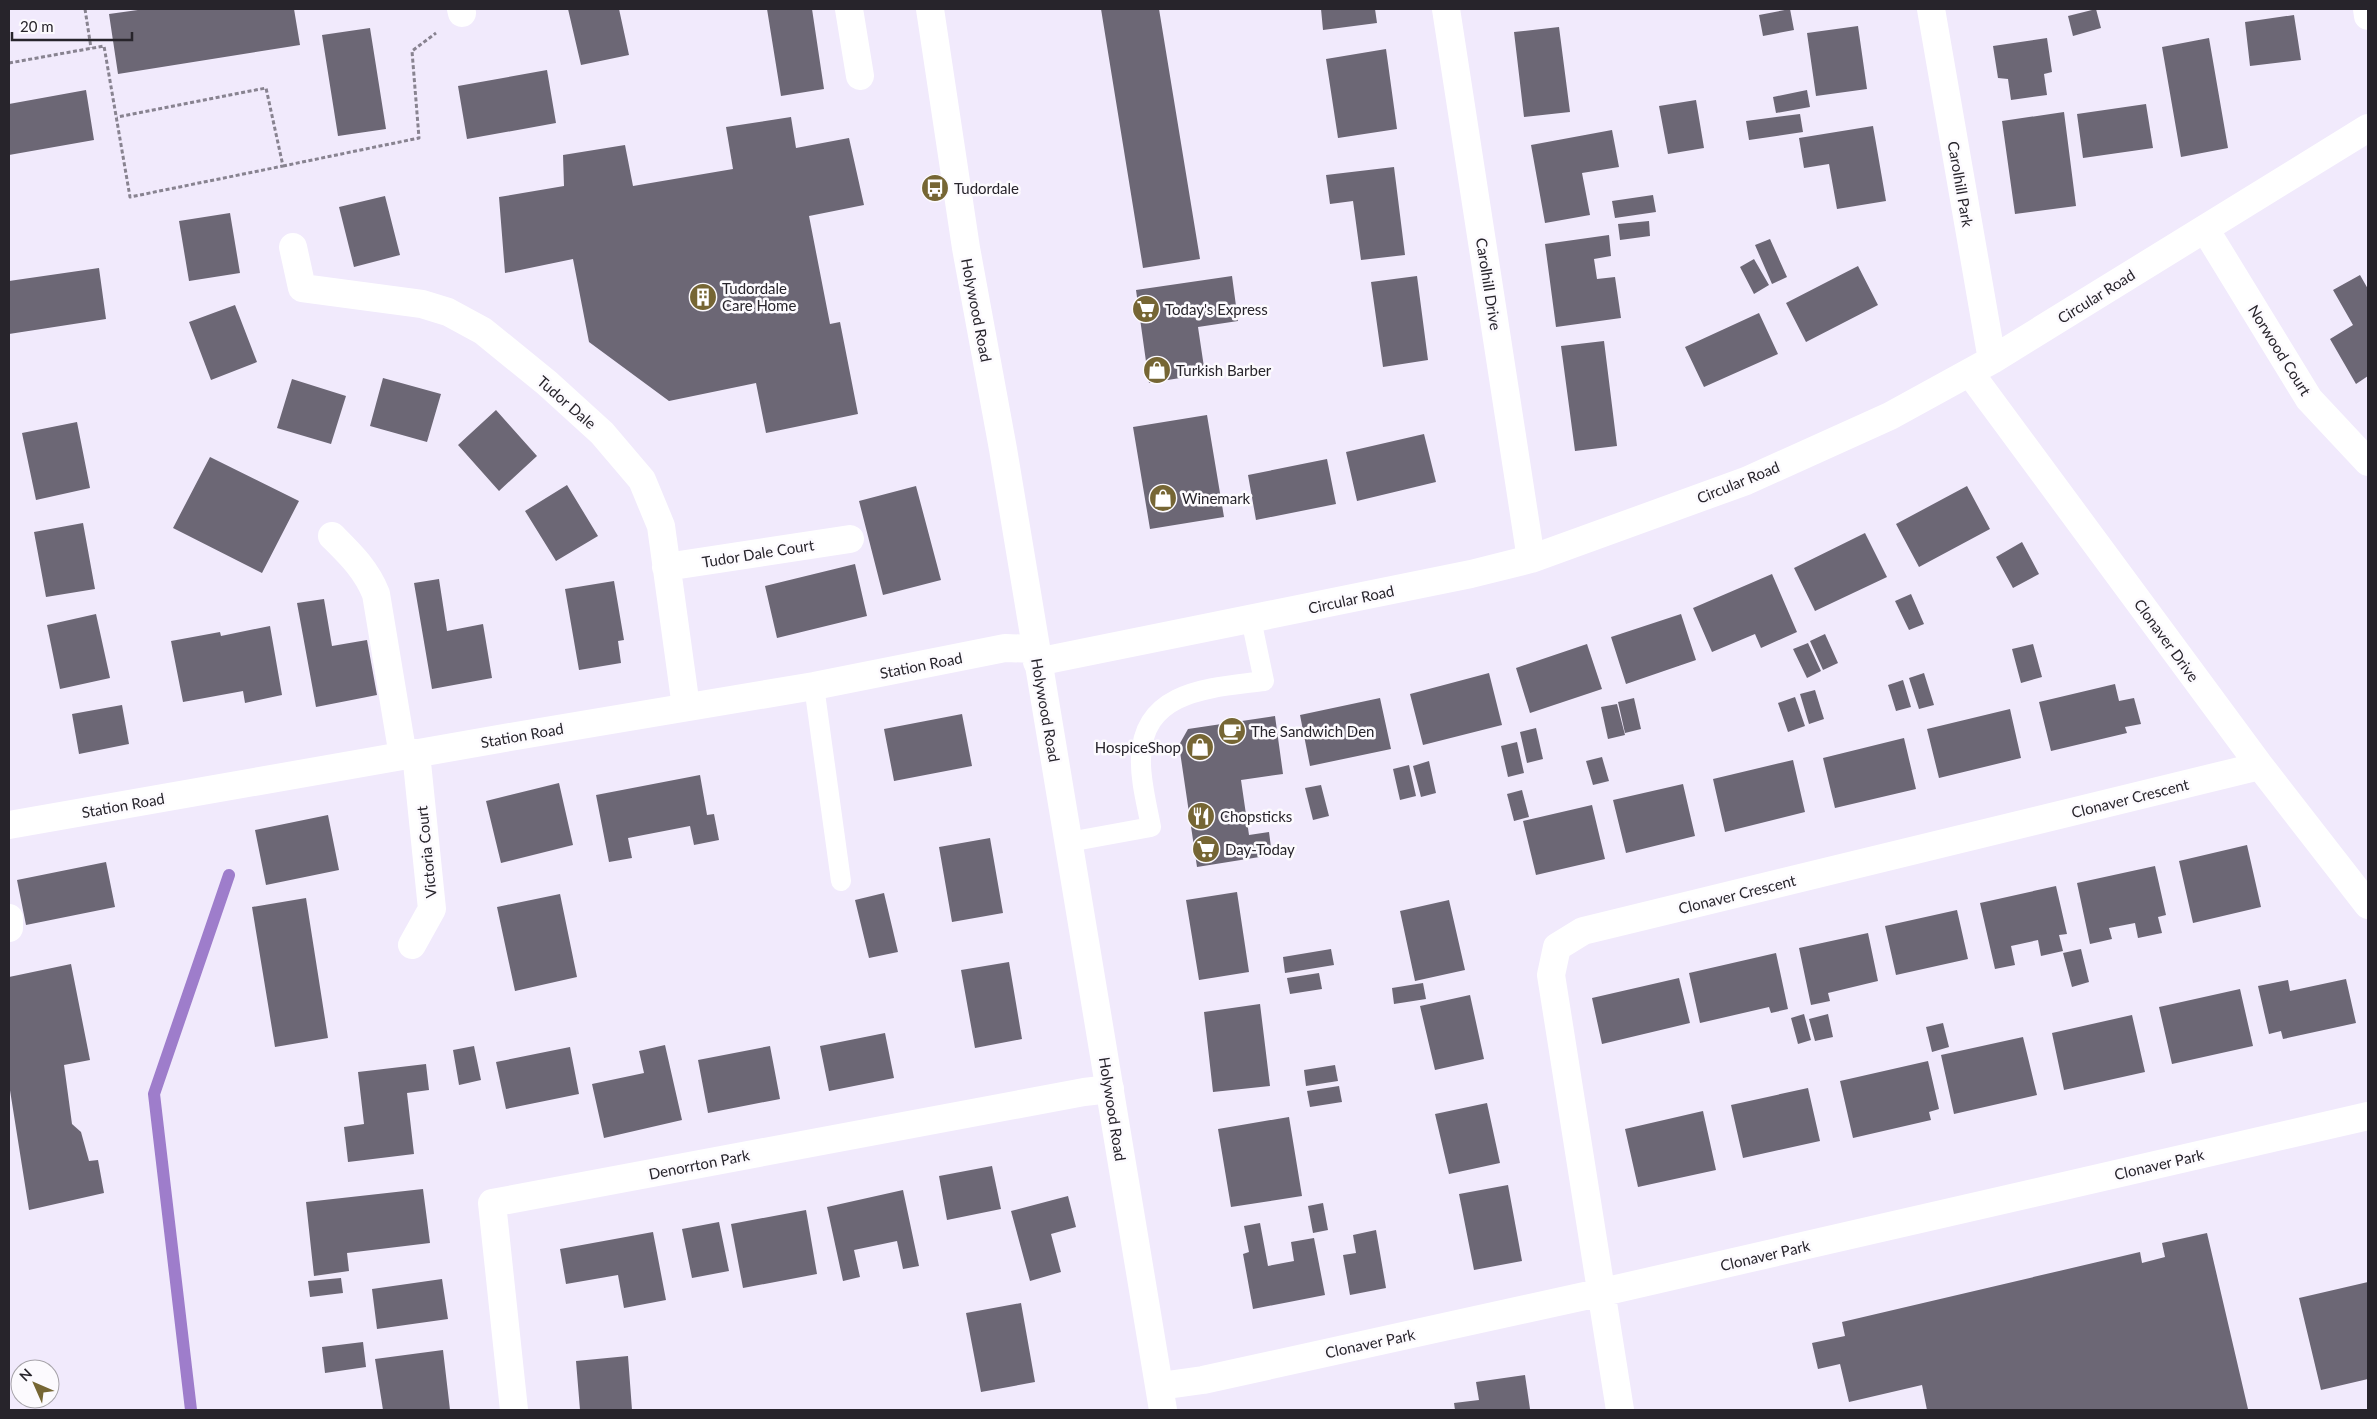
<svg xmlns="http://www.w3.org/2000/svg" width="2377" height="1419" font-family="Lato,sans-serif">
  <rect width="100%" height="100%" fill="#f1eafc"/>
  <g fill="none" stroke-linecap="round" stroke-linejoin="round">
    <path stroke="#9e7dcb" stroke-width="12" d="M191,1410L154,1094L229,875"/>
  </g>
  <path fill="#6c6775" d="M145,9H294L300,45L118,74L109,14Z
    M568,9H619L629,55L581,65Z
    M767,9H812L824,89L781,96Z
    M1101,9H1159L1200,259L1143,268Z
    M1321,9H1375L1377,23L1323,30Z
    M1790,9L1794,30L1763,36L1759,15Z
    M2096,9L2101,28L2073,36L2068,16Z
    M2294,15L2301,60L2250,66L2245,22Z
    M1858,26L1867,89L1816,96L1807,33Z
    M1559,27L1570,112L1524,117L1514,32Z
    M370,28L386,129L338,136L322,35Z
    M2047,38L2052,72L2044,74L2047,95L2011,100L2008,79L1998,78L1993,46Z
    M2209,38L2228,148L2181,157L2162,47Z
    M1386,49L1397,129L1338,138L1326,59Z
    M547,70L556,123L467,139L458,86Z
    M86,90L94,140L9,155V104Z
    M1807,90L1810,107L1776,113L1773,97Z
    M1696,100L1704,148L1668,154L1659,106Z
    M2146,104L2153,148L2083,158L2077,114Z
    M2064,112L2076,206L2015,214L2002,121Z
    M1800,114L1803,132L1749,140L1746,121Z
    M791,117L796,148L849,138L864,205L809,216L830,324L840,322L858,414L766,433L756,383L669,401L589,342L573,259L505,273L499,197L564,186L563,155L625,145L633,186L733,169L726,127Z
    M1873,126L1886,201L1837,209L1829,164L1804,168L1799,138Z
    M1612,130L1619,167L1582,173L1590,215L1545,223L1531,145Z
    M1394,167L1405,255L1361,260L1353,201L1330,204L1326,175Z
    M1653,195L1656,212L1615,218L1612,201Z
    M385,196L400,255L354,267L339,207Z
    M230,213L240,273L189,281L179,221Z
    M1649,221L1650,236L1620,240L1618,224Z
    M1609,235L1611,256L1594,259L1597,279L1615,277L1621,318L1556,327L1545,244Z
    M1770,239L1787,277L1772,284L1755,245Z
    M1754,259L1769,285L1754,294L1740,267Z
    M1858,266L1878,305L1806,342L1786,303Z
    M99,268L106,319L9,334V281Z
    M2360,275L2368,289V376L2356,384L2330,339L2353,325L2333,290Z
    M1232,276L1238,321L1198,327L1205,374L1149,383L1136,290Z
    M1417,276L1428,360L1383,367L1371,282Z
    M235,305L257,362L211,380L189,322Z
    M1759,313L1778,354L1704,387L1685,347Z
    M1604,341L1617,446L1575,451L1561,346Z
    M383,378L441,394L427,442L370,426Z
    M292,379L346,396L331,444L277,428Z
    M496,410L537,456L499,491L458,445Z
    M1207,415L1224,517L1150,529L1133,427Z
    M77,422L90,488L36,500L22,433Z
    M1424,434L1436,482L1357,501L1346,452Z
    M210,457L299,501L262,573L173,528Z
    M1327,459L1336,504L1256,520L1248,475Z
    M567,485L598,536L556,561L525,511Z
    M916,486L941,580L883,595L859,501Z
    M1967,486L1990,529L1919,567L1896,524Z
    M83,523L95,589L46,597L34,532Z
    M1865,533L1887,577L1815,611L1794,568Z
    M2022,542L2039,574L2013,588L1996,557Z
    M855,564L867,616L777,638L765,586Z
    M1772,574L1797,632L1761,648L1755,634L1712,652L1693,608Z
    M439,579L447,631L483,624L492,678L432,689L414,583Z
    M614,581L624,640L618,641L621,663L579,670L565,589Z
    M1911,594L1924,624L1909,630L1895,601Z
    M324,599L332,646L367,640L377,695L316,707L297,603Z
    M96,614L110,678L60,689L47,625Z
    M1681,614L1696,660L1626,684L1611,637Z
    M270,626L282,695L245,703L243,691L183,702L171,641L220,632L221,636Z
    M1825,634L1838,663L1823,670L1810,641Z
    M1808,643L1821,671L1807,678L1793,649Z
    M1587,644L1602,689L1530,713L1516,668Z
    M2033,644L2042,677L2021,683L2012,649Z
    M1489,673L1502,725L1423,745L1410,694Z
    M1924,673L1934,705L1919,709L1909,678Z
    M1903,680L1911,707L1896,711L1888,685Z
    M2115,684L2119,701L2134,698L2141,724L2125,727L2127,733L2051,751L2039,702Z
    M1815,690L1824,719L1809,724L1800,694Z
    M1795,697L1805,726L1788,732L1778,703Z
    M1380,698L1391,749L1310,766L1300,715Z
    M1634,698L1641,729L1625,733L1618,702Z
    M1617,704L1625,735L1608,739L1601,707Z
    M122,705L129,744L79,754L72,714Z
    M2010,709L2021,758L1939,778L1927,729Z
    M962,714L972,766L894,781L884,729Z
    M1275,716L1283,774L1241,780L1249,835L1269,832L1272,855L1197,867L1179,745L1188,729Z
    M1536,728L1543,759L1527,763L1520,732Z
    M1904,738L1916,789L1835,808L1823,758Z
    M1517,742L1524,773L1508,777L1501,746Z
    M1602,757L1609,781L1593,785L1586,761Z
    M1793,760L1805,812L1725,832L1713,779Z
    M1429,761L1436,793L1421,797L1413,766Z
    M1409,765L1416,796L1400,800L1393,769Z
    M700,775L707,815L714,814L719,840L694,845L690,826L628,838L632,858L609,862L596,795Z
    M559,783L573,845L501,863L486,801Z
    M1683,784L1695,836L1626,853L1613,800Z
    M1321,785L1329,816L1313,820L1305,788Z
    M1522,790L1529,817L1514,821L1507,794Z
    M1592,805L1605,859L1536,875L1523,821Z
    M328,815L339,870L266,885L255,830Z
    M990,838L1003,913L952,922L939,847Z
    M2247,845L2261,907L2193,923L2179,861Z
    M106,862L115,907L26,925L17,880Z
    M2155,866L2166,915L2158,917L2162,933L2138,938L2135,923L2109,928L2112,939L2090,944L2077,883Z
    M2056,886L2067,934L2059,935L2063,951L2041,956L2038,940L2011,946L2015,965L1995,969L1980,903Z
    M1237,892L1249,972L1199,980L1186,900Z
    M884,893L898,952L869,958L855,900Z
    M560,894L577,977L515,991L497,907Z
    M306,898L328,1038L275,1047L252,907Z
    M1449,900L1465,970L1415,981L1400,911Z
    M1957,910L1968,959L1896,975L1885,926Z
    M1868,933L1878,981L1828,993L1830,1001L1811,1005L1799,948Z
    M1331,949L1334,965L1285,973L1283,957Z
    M2081,949L2089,982L2072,987L2063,953Z
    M1776,953L1788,1009L1771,1013L1769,1007L1700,1023L1689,973Z
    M1009,962L1022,1039L975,1048L961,970Z
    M71,964L90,1060L64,1065L72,1124L81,1132L89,1161L98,1160L104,1193L29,1210L9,1084V977Z
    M1319,973L1322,989L1290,994L1287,978Z
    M1679,978L1690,1023L1602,1044L1592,998Z
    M2346,979L2356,1023L2283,1039L2281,1031L2269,1034L2258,986L2288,980L2290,991Z
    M1423,983L1426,999L1394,1004L1392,988Z
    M2240,989L2253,1046L2172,1064L2159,1007Z
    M1470,995L1484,1059L1435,1070L1420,1006Z
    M1260,1004L1270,1086L1213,1092L1204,1012Z
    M1804,1014L1811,1040L1798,1044L1791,1018Z
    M1828,1014L1833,1037L1815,1041L1809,1019Z
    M2132,1015L2145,1072L2064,1090L2052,1033Z
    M1943,1023L1949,1047L1932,1052L1926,1027Z
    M885,1033L894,1078L829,1091L820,1046Z
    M2023,1037L2037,1095L1954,1114L1941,1055Z
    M665,1045L682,1120L604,1138L592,1084L644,1073L639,1051Z
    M474,1046L481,1080L459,1085L453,1050Z
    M770,1046L780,1099L708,1113L698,1060Z
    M570,1047L579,1094L506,1109L496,1062Z
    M1928,1061L1939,1109L1929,1112L1931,1120L1853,1138L1840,1081Z
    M426,1064L429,1090L407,1093L414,1154L348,1162L344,1127L364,1124L358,1072Z
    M1335,1065L1338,1081L1306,1086L1304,1070Z
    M1339,1086L1342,1102L1310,1107L1307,1091Z
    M1808,1088L1820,1141L1743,1158L1731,1105Z
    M1487,1103L1500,1163L1449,1174L1435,1114Z
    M1703,1111L1716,1170L1638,1187L1625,1129Z
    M1289,1117L1302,1196L1231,1207L1218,1129Z
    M992,1166L1001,1209L947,1220L939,1176Z
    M1508,1185L1522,1261L1474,1270L1459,1194Z
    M423,1189L430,1243L347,1253L349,1271L314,1276L306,1202Z
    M903,1190L919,1266L903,1269L897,1241L854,1250L860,1277L843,1281L827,1207Z
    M1068,1196L1076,1227L1051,1234L1061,1272L1030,1281L1011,1211Z
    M1323,1203L1328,1230L1313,1233L1308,1206Z
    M806,1210L817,1274L743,1288L731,1224Z
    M719,1222L729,1271L692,1278L682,1229Z
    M1260,1223L1268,1266L1294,1261L1291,1242L1314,1238L1325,1295L1253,1309L1243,1254L1249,1252L1244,1226Z
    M1376,1230L1386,1288L1350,1295L1343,1255L1356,1253L1353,1235Z
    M653,1232L666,1300L624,1308L618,1275L566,1284L560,1249Z
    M2207,1233L2248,1409L1927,1410L1922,1385L1849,1402L1840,1364L1818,1369L1812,1343L1845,1336L1842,1322L2140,1252L2142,1263L2165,1257L2162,1243Z
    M341,1278L343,1293L310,1297L308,1281Z
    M442,1279L448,1319L377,1329L372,1289Z
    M2368,1282V1379L2321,1390L2299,1298Z
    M1021,1303L1035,1382L981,1392L966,1313Z
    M363,1342L366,1367L325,1373L322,1347Z
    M443,1350L450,1410H383L375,1359Z
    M628,1356L632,1410H580L576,1361Z
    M1525,1375L1530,1409L1455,1410L1454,1403L1479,1400L1476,1382Z"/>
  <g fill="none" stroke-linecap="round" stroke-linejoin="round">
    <path stroke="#888390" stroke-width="3" stroke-dasharray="4 2.5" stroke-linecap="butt" d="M85,9L91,48
      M9,63L104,46L130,197L283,166L266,88L117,117
      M283,166L419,138L412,51L436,33"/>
    <path stroke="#fff" stroke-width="20" d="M814,686L841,881
      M1069,842L1151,827C1147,805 1140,780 1141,758C1143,689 1212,688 1264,681L1251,619"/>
    <path stroke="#fff" stroke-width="28" d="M461,9L462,13
      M849,9L860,76
      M1446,9L1531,559
      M1931,9L1992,360
      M2367,9L2368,16
      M2205,229L2309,399L2368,462
      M293,247L302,288L422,304L448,312L483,331L547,383L602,433L642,480L661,526L686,707
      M1970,373L2260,766L2368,905
      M332,536C350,554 366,569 376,594L403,756
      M666,567L850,539
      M1037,662L1471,574L1531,559L1746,481L1890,416L1992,360L2368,128
      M9,825L516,736L814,686L1005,648L1035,649
      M9,918V928
      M412,945L432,909L416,753
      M1160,1386L1203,1380L1603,1292L2368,1116
      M514,1410L492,1203L1084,1092L1110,1089
      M1620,1410L1551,975L1557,947L1583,931L2260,766"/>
    <path stroke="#fff" stroke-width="28" d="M930,9L966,248L1003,449L1163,1410"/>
  </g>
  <defs>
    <g id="bus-disc" transform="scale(1.4375)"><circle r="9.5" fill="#766634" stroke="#fcfafe"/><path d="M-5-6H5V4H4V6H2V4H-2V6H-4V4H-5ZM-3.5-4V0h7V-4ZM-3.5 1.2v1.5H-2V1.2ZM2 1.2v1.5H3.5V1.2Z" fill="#fff"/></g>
    <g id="building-disc" transform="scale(1.4375)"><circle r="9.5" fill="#766634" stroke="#fcfafe"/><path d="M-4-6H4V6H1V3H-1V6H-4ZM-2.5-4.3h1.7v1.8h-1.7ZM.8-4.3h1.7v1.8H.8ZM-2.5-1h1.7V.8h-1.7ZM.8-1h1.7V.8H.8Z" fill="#fff"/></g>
    <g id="supermarket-disc" transform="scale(1.4375)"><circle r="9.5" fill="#766634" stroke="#fcfafe"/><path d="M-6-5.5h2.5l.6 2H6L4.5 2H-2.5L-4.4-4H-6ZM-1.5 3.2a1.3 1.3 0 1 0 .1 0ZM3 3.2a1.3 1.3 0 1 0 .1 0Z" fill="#fff"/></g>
    <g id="shop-disc" transform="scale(1.4375)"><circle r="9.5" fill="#766634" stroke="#fcfafe"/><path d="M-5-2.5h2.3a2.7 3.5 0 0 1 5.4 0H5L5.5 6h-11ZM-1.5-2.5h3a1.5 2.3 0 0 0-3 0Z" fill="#fff"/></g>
    <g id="cafe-disc" transform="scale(1.4375)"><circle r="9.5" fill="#766634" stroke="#fcfafe"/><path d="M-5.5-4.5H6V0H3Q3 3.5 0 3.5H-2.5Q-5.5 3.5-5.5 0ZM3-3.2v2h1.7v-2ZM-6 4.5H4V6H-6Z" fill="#fff"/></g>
    <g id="restaurant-disc" transform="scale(1.4375)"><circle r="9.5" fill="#766634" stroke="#fcfafe"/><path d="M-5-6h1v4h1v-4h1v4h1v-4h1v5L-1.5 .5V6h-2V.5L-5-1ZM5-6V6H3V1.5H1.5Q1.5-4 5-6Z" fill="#fff"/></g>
  </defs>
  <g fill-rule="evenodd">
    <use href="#bus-disc" x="935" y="188"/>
    <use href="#building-disc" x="703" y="297"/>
    <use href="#supermarket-disc" x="1146" y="309"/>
    <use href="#shop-disc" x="1157" y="370"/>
    <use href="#shop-disc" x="1163" y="498"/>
    <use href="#cafe-disc" x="1232" y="731"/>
    <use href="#shop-disc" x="1200" y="747"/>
    <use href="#restaurant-disc" x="1201" y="816"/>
    <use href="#supermarket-disc" x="1206" y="849"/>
  </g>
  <g text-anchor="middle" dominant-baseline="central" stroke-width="5" stroke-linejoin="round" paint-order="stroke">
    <g font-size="15" fill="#27242b" stroke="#fcfafe">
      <text transform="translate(1961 184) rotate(80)">Carolhill Park</text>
      <text transform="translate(1489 284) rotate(81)">Carolhill Drive</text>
      <text transform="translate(2096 296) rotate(-32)">Circular Road</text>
      <text transform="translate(977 310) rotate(79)">Holywood Road</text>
      <text transform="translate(2280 350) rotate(58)">Norwood Court</text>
      <text transform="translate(567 402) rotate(41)">Tudor Dale</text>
      <text transform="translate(1738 482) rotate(-22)">Circular Road</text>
      <text transform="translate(758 553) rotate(-9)">Tudor Dale Court</text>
      <text transform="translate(1351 599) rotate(-12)">Circular Road</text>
      <text transform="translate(2167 640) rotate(54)">Clonaver Drive</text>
      <text transform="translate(921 665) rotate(-11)">Station Road</text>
      <text transform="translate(1046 710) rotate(80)">Holywood Road</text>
      <text transform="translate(522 735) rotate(-10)">Station Road</text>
      <text transform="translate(2130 798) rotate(-14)">Clonaver Crescent</text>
      <text transform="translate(123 805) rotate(-10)">Station Road</text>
      <text transform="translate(426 852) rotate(-96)">Victoria Court</text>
      <text transform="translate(1737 894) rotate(-14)">Clonaver Crescent</text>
      <text transform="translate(1113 1109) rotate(81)">Holywood Road</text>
      <text transform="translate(699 1164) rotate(-11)">Denorrton Park</text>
      <text transform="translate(2159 1164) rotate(-13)">Clonaver Park</text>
      <text transform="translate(1765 1255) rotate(-13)">Clonaver Park</text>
      <text transform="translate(1370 1343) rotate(-12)">Clonaver Park</text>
    </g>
    <g font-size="15" fill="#27242b" stroke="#fcfafe" text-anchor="start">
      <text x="954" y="188">Tudordale</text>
      <text x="722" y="288">Tudordale<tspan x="722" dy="17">Care Home</tspan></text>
      <text x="1165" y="309">Today's Express</text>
      <text x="1176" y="370">Turkish Barber</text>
      <text x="1182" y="498">Winemark</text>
      <text x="1251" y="731">The Sandwich Den</text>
      <text x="1181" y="747" text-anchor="end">HospiceShop</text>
      <text x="1220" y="816">Chopsticks</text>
      <text x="1225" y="849">Day-Today</text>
    </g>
  </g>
  <rect width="2377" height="1419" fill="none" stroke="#27242b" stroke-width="20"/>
  <g transform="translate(35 1384) rotate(315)"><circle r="24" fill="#fcfafe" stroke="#a7a4aa"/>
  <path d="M0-4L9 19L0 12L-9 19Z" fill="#766634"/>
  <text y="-8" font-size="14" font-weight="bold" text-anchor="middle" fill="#27242b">N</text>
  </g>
  <path d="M12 32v8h120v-8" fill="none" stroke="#27242b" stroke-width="2.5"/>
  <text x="20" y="32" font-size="15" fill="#27242b" stroke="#fcfafe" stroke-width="4" paint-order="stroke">20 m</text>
</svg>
